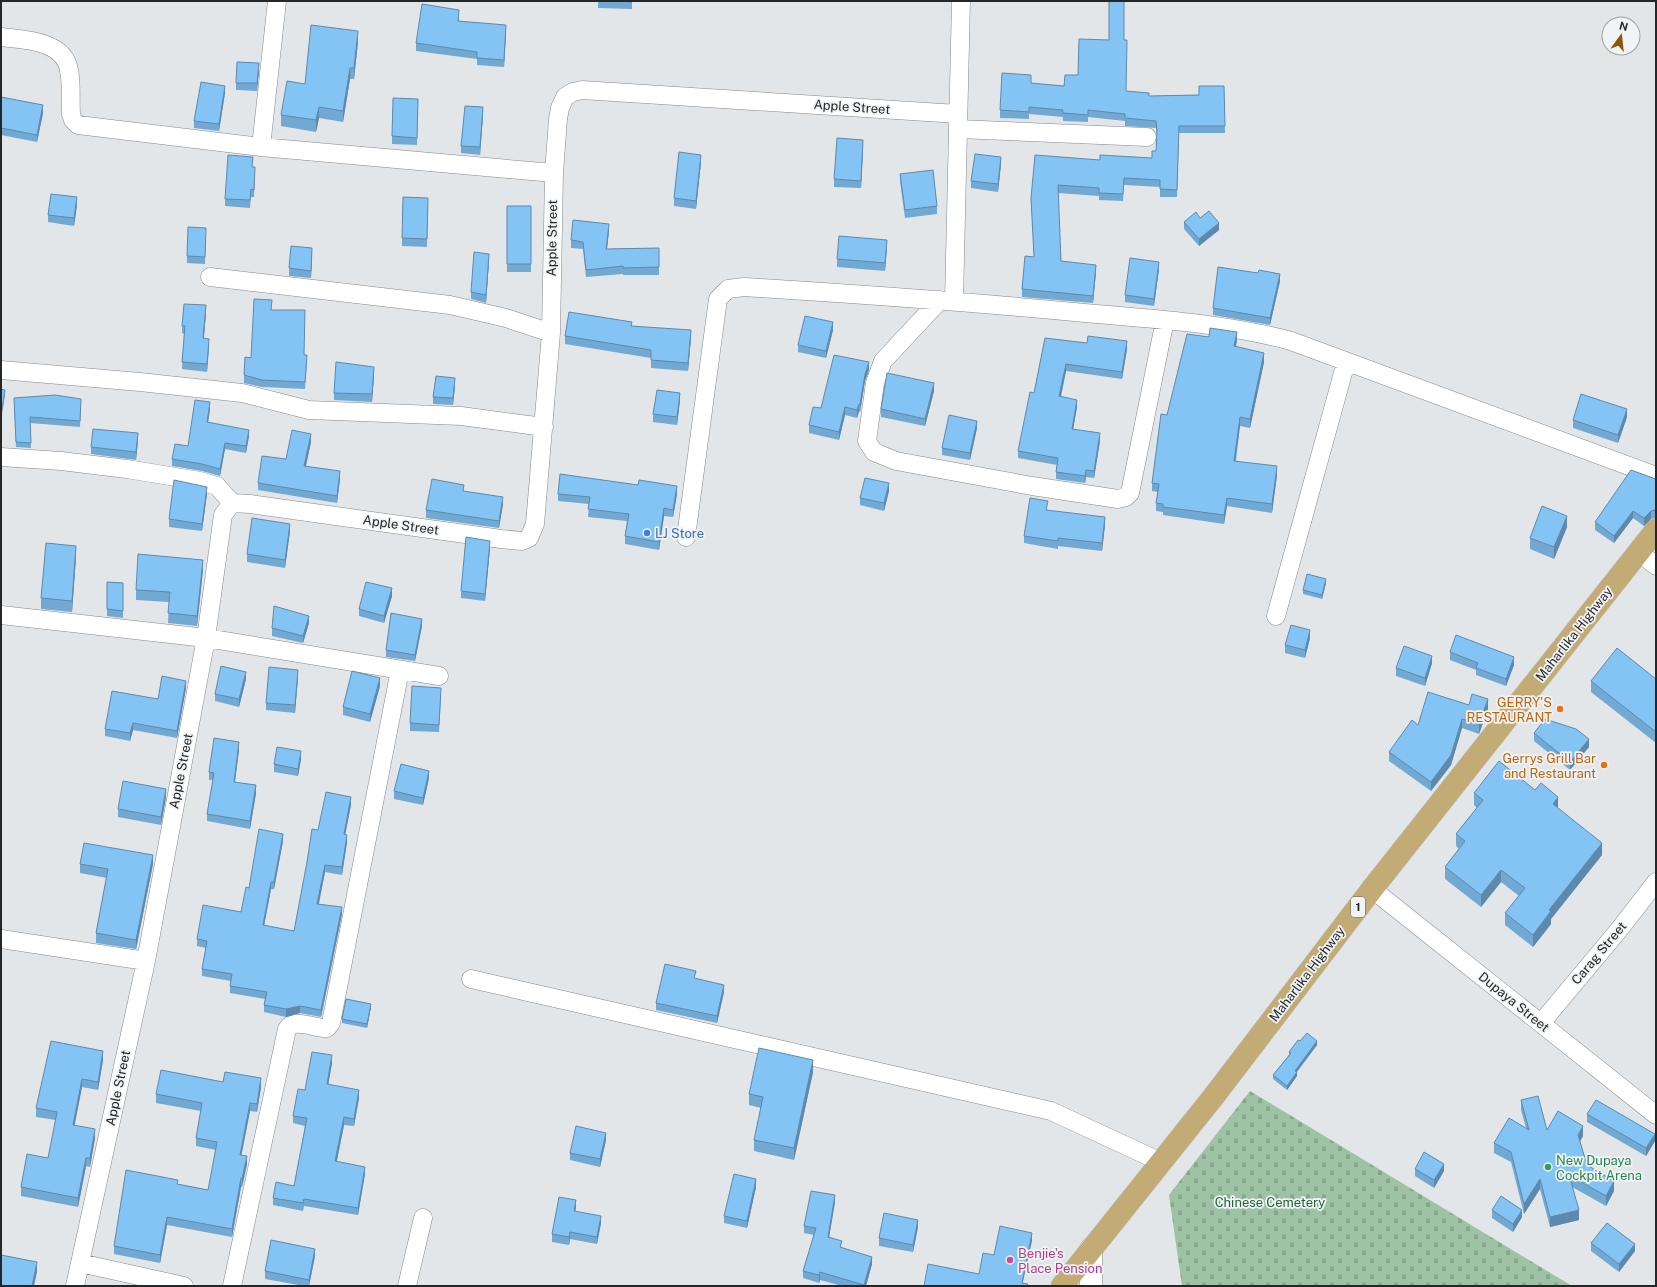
<svg xmlns="http://www.w3.org/2000/svg" width="1657" height="1287" font-family="'Public Sans',sans-serif">
  <defs>
    <pattern id="cemetery-stones" width="16" height="16" patternUnits="userSpaceOnUse"><rect width="16" height="16" fill="#9dc3a4"/><path d="M2 7V4a2 2 0 0 1 4 0v3zM10 15v-3a2 2 0 0 1 4 0v3z" fill="#87a78d"/></pattern>
  </defs>
  <rect width="100%" height="100%" fill="#e3e6e9"/>
  <path fill="url(#cemetery-stones)" d="M1250,1091L1572,1286H1182L1169,1195Z"/>
  <g fill="none" stroke-linecap="round" stroke-linejoin="round">
    <g stroke="#848789" stroke-width="19">
      <path id="minor" d="M1,37C24,40 64,40 69,70C72,84 70,99 71,114L73,120L78,125L261,147L554,173
        M958,129L1147,137
        M261,147L277,1
        M210,277L450,305L506,318L551,333
        M940,300L883,361L875,383L867,441L874,452L896,461L1032,486L1118,499L1126,497L1130,493L1165,320
        M954,301L961,1
        M1,370L140,382L242,393L309,410L461,416L544,427
        M1,457L61,461L127,469L200,481L217,486L232,503
        M686,537L718,299L728,289L744,287C858,294 972,302 1085,313C1154,319 1224,323 1291,341L1656,476
        M1639,552L1656,566
        M1,615L206,638L439,676
        M1276,616L1346,362
        M1372,889L1656,1115
        M1,939L146,961
        M471,979L1051,1111L1161,1162
        M1541,1023L1618,931L1656,882
        M80,1263L184,1286
        M75,1286L146,961L206,638L223,515L232,503L250,504L501,539L522,541L529,538L535,524L551,333L554,173L558,119L560,108L565,97L573,92L582,90L958,114
        M232,1286L287,1029C295,1017 315,1029 327,1028L331,1023L400,670
        M407,1286L423,1218"/>
    </g>
    <g stroke="#848789" stroke-width="23">
      <path id="tertiary" d="M1091,1286V1249"/>
    </g>
    <g stroke="#c2c2c3" stroke-width="23">
      <path id="trunk" d="M1062,1286L1214,1096L1372,889L1656,530"/>
    </g>
    <use href="#minor" stroke="#fff" stroke-width="18"/>
    <use href="#tertiary" stroke="#fff" stroke-width="22"/>
    <use href="#trunk" stroke="#c3ab76" stroke-width="22"/>
  </g>
  <path fill="#72a9d3" d="M598,1H632V9L598,8Z
    M459,17V21L506,33L504,67L477,65V59L416,51V43Z
    M1124,40L1126,91L1149,96L1199,95L1224,86L1225,133H1179L1177,197H1160V187L1124,185L1123,201L1099,200V196L1058,193L1061,261L1096,272L1093,303L1022,297V289L1034,257L1031,198L1100,160L1152,158L1156,151L1157,136L1156,128L1125,126V121L1088,117V122L1063,121V117L1029,114V119L1000,118V110L1031,84L1064,86Z
    M358,42L354,79H350L343,122L319,118L316,132L281,126V115L305,84Z
    M259,70L257,91L236,90V83Z
    M225,93L219,131L194,128V121Z
    M1,97L43,113L37,142L1,135Z
    M418,107L417,145L392,144V136Z
    M483,115L480,155L461,153V146Z
    M863,148L861,188L834,187V179Z
    M701,162L696,209L674,206V198Z
    M1001,164L998,192L971,188V181Z
    M253,167L255,175L254,197H251L250,208L225,206V199Z
    M900,174L937,206V214L905,218L900,181Z
    M77,205L74,226L48,222V215Z
    M428,206L427,247L402,246V238Z
    M507,206H531V272H507Z
    M1200,218L1219,230L1199,246L1184,229V222Z
    M609,231L607,249L659,248V275H623V274L586,277L583,249L571,248V240Z
    M206,235L205,264L187,263V256Z
    M887,247L885,271L837,267V259Z
    M312,255L311,278L289,276V268Z
    M489,261L486,303L471,299V292Z
    M1159,269L1154,306L1125,302V295Z
    M1258,273L1280,281L1270,325L1213,315V308Z
    M272,310L305,355L307,362L305,389L262,387L244,383V375Z
    M206,313L204,338L209,346L207,372L182,369L184,334L182,333V326Z
    M632,326L691,338L688,371L651,368V358L565,344V336Z
    M833,330L826,358L798,352V345Z
    M1209,337L1237,340L1236,347L1264,362L1250,428L1240,426L1236,461L1277,475L1272,513L1227,506L1224,524L1163,515V512L1156,511V503L1158,492L1152,491V483L1167,415Z
    M1045,338L1127,349L1122,379L1066,371L1061,397L1077,407L1073,429L1100,441L1094,478L1086,477L1085,483L1056,479V472L1057,465L1018,458V451L1034,393Z
    M869,370L865,381L860,412L859,411L857,418L845,415L839,440L809,433V425L821,408Z
    M374,375L372,402L334,400V393Z
    M455,386L453,405L433,404V397Z
    M934,391L925,426L881,417V409Z
    M14,398L81,405L80,427L30,423L31,448L16,447Z
    M680,400L677,425L653,422V414Z
    M210,409L208,423L249,436L246,453L225,449L220,476L202,471L172,466V459L188,446Z
    M1627,417L1618,443L1573,428V420Z
    M977,428L970,460L942,455V448Z
    M138,441L136,460L91,454V447Z
    M311,442L306,466L340,479L337,503L258,490V483L286,459Z
    M1653,478L1656,479V518L1651,519L1644,526L1633,518L1614,543L1595,530V522Z
    M464,491L503,504L499,528L426,518V510Z
    M889,491L884,511L860,505V498Z
    M207,494L202,531L169,527V519Z
    M558,494H677L673,517L664,516L659,550L625,544V536L627,521L588,517L589,504L558,501Z
    M1048,508L1047,510L1105,525L1102,551L1058,546V549L1024,543V536Z
    M1567,527L1554,559L1530,549V538Z
    M290,531L285,568L247,562V554Z
    M490,548L485,601L461,598V591Z
    M76,557L72,612L41,609V598Z
    M203,570L197,626L168,623L169,602L136,600V590Z
    M107,582L123,583V618L107,616Z
    M1326,583L1322,599L1303,594V590Z
    M392,596L384,623L359,616V609Z
    M309,623L303,643L272,636V628Z
    M422,626L415,661L386,657V650Z
    M1310,638L1305,658L1285,653V645Z
    M1450,652L1514,665L1506,686L1476,675V670L1450,660Z
    M1432,663L1425,686L1396,676V668Z
    M298,677L295,713L266,710V703Z
    M246,679L239,707L215,701V694Z
    M1656,679V743L1591,692V681Z
    M380,686L370,722L343,715V707Z
    M186,688L177,738L133,730L130,741L105,736V729L158,699Z
    M441,696L439,732L410,731V723Z
    M1469,705L1488,709L1479,734L1462,728L1451,765L1431,791L1389,761V752L1418,725Z
    M1534,733L1589,747L1570,770L1534,741Z
    M239,750L235,782L256,793L250,829L207,821V814L213,780H209V772Z
    M301,759L298,776L274,772V764Z
    M429,778L423,805L394,799V791Z
    M1474,793L1558,808L1602,855L1551,919V924L1533,947L1505,925V913L1519,896L1501,882L1481,907L1445,879V867L1459,849L1456,846V834L1477,808L1474,805Z
    M166,797L161,825L118,817V809Z
    M351,805L345,834L347,842L342,875L325,872L319,904L342,914L321,1017L300,1013L286,1017L264,1012V1005L265,999L230,993V986L231,981L202,976V969L206,948L197,946V939L241,912L249,888L283,841L274,889H271L264,925L294,931L318,830Z
    M80,864H153L136,949L96,943V933L107,878L80,873Z
    M696,979L724,992L717,1023L656,1010V1003Z
    M371,1007L367,1028L342,1023V1019Z
    M1300,1041L1317,1045L1297,1072V1076L1287,1090L1273,1079V1075L1289,1055V1052Z
    M103,1060L98,1090L82,1087L74,1125L95,1138L90,1167L86,1166L78,1207L21,1196V1187L48,1158L56,1120L36,1117V1108Z
    M332,1063L328,1085L359,1098L354,1126L344,1125L337,1161L365,1174L358,1215L304,1206L303,1211L273,1205V1198L294,1186L305,1126L293,1123V1116L305,1090Z
    M813,1072L794,1160L754,1151V1140L761,1108L749,1105V1094Z
    M223,1082L261,1087L257,1112L250,1111L241,1155L247,1164L242,1187H241L232,1237L167,1225L160,1263L114,1254V1246L178,1184L208,1190L216,1150L196,1146V1138L201,1111L156,1103V1094Z
    M1521,1100L1547,1130L1583,1136L1580,1141L1587,1165L1614,1191L1606,1206L1572,1187L1579,1220L1550,1227L1540,1189L1524,1214L1511,1162L1494,1153V1143L1526,1128L1521,1110Z
    M1587,1114L1655,1141L1646,1156L1587,1122Z
    M606,1140L600,1167L570,1160V1153Z
    M1415,1169L1444,1171L1434,1188L1415,1176Z
    M756,1187L747,1228L724,1223V1216Z
    M835,1202L829,1237L842,1248L872,1264L866,1286H842L820,1280L819,1283L803,1278V1271L814,1235L804,1233V1226Z
    M576,1208L575,1211L601,1223L597,1244L570,1239L569,1245L552,1242V1234Z
    M1492,1210L1522,1217L1513,1232L1492,1218Z
    M918,1227L913,1252L879,1246V1238Z
    M1591,1243L1635,1251L1619,1272L1591,1251Z
    M315,1256L309,1286H304L265,1279V1271Z"/>
  <path fill="#5c89ac" d="M506,25V33L504,67V60Z
    M358,31V42L354,79V68Z
    M259,63V70L257,91V83Z
    M350,68V79L343,122V111Z
    M225,86V93L219,131V124Z
    M43,105V113L37,142V135Z
    M319,107V118L316,132V120Z
    M483,107V115L480,155V147Z
    M863,140V148L861,188V181Z
    M701,155V162L696,209V201Z
    M1001,157V164L998,192V184Z
    M77,197V205L74,226V218Z
    M1219,223V230L1199,246V239Z
    M609,224V231L606,257V249Z
    M887,240V247L885,271V263Z
    M312,248V255L311,278V271Z
    M489,254V261L486,303V295Z
    M1159,262V269L1154,306V299Z
    M1096,265V272L1093,303V296Z
    M1280,274V281L1270,325V318Z
    M206,305V313L203,346V338Z
    M833,322V330L826,358V351Z
    M691,330V338L688,371V363Z
    M1237,332V340L1234,355V346Z
    M209,339V346L207,372V364Z
    M1127,341V349L1122,379V372Z
    M1264,353V362L1250,428V419Z
    M869,362V370L865,381L860,412V404L865,374Z
    M1066,364V371L1059,404V396Z
    M374,367V375L372,402V394Z
    M455,378V386L453,405V398Z
    M934,383V391L925,426V419Z
    M5,390V394L2,414V410Z
    M680,393V400L677,425V417Z
    M1077,400V407L1072,436V429Z
    M210,402V409L207,429V422Z
    M859,404V411L857,418V410Z
    M845,407V415L839,440V432Z
    M1627,409V417L1618,443V435Z
    M1240,417V426L1234,469V461Z
    M977,421V428L970,460V453Z
    M249,430V436L246,453V446Z
    M138,433V441L136,460V452Z
    M1100,433V441L1094,478V471Z
    M311,434V442L304,474V466Z
    M225,443V449L220,476V469Z
    M1277,466V475L1272,513V504Z
    M1086,470V477L1085,483V476Z
    M340,471V479L337,503V496Z
    M889,483V491L884,511V503Z
    M677,486V494L673,517V510Z
    M207,487V494L202,531V524Z
    M503,497V504L499,528V521Z
    M1227,498V506L1224,524V515Z
    M664,508V516L659,550V542Z
    M1633,511V518L1614,543V536Z
    M1651,511V519L1644,526V518Z
    M1567,516V527L1554,559V547Z
    M1105,517V525L1102,551V543Z
    M290,524V531L285,568V560Z
    M490,541V548L485,601V594Z
    M76,546V557L72,612V601Z
    M203,560V570L197,626V616Z
    M1326,579V583L1322,599V595Z
    M392,588V596L384,623V616Z
    M309,616V623L303,643V636Z
    M422,619V626L415,661V655Z
    M1310,630V638L1305,658V650Z
    M1432,656V663L1425,686V678Z
    M1514,657V665L1506,686V679Z
    M298,670V677L295,713V705Z
    M246,672V679L239,707V699Z
    M380,678V686L370,722V714Z
    M186,681V688L177,738V731Z
    M1488,699V709L1479,734V724Z
    M1462,719V728L1451,765L1431,791V782Z
    M133,723V730L130,741V733Z
    M1589,739V747L1570,770V762Z
    M239,742V750L234,789V782Z
    M301,751V759L298,776V769Z
    M429,771V778L423,805V798Z
    M256,785V793L250,829V821Z
    M166,789V797L161,825V817Z
    M351,797V805L344,841V834Z
    M1558,797V809L1553,804Z
    M283,834V841L274,889V882Z
    M347,835V842L342,875V867Z
    M1602,843V855L1551,919V924L1533,947V935L1549,910Z
    M153,855V864L136,949V940Z
    M325,865V872L317,911V904Z
    M1501,870V882L1481,907V895Z
    M271,882V889L263,932V925Z
    M342,907V914L321,1017V1010Z
    M724,985V992L717,1023V1016Z
    M371,1004V1007L367,1028V1024Z
    M300,1006V1013L286,1017V1009Z
    M1317,1041V1045L1295,1074V1071Z
    M103,1051V1060L98,1090V1082Z
    M332,1055V1063L327,1092V1084Z
    M813,1060V1072L794,1160V1148Z
    M1297,1072V1076L1287,1090V1086Z
    M261,1078V1087L257,1112V1104Z
    M82,1079V1087L73,1134V1125Z
    M359,1090V1098L354,1126V1119Z
    M250,1103V1111L240,1163V1155Z
    M344,1117V1125L335,1169V1161Z
    M1583,1126V1136L1578,1145V1135Z
    M95,1129V1138L90,1167V1158Z
    M606,1133V1140L600,1167V1159Z
    M1655,1134V1141L1646,1156V1148Z
    M247,1156V1164L242,1187V1179Z
    M86,1158V1166L78,1207V1198Z
    M1444,1164V1171L1434,1188V1180Z
    M365,1167V1174L358,1215V1208Z
    M241,1178V1187L232,1237V1229Z
    M756,1179V1187L747,1228V1221Z
    M1540,1179V1189L1524,1214V1204Z
    M1614,1181V1191L1606,1206V1196Z
    M835,1195V1202L828,1244V1237Z
    M576,1200V1208L574,1218V1211Z
    M1522,1210V1217L1513,1232V1224Z
    M1579,1210V1220L1550,1227V1217Z
    M601,1216V1223L597,1244V1237Z
    M167,1217V1225L160,1263V1255Z
    M918,1220V1227L913,1252V1245Z
    M570,1232V1239L569,1245V1237Z
    M1032,1233V1241L1022,1286V1283Z
    M1635,1244V1251L1619,1272V1264Z
    M315,1249V1256L309,1286V1280Z
    M872,1257V1264L866,1286H864Z
    M37,1262V1272L34,1286H32Z
    M820,1272V1280L819,1283V1275Z"/>
  <path fill="#84c4f5" stroke="#5c89ac" d="M616,1H632V2Z
    M1109,1H1124V40H1127L1126,91L1149,93V96L1199,95V86H1224L1225,126H1179L1177,190L1160,189V180L1124,178L1123,194L1099,193V188L1058,185L1061,261L1096,265L1093,296L1022,289L1025,256L1034,257L1031,198L1035,155L1100,160V155L1152,158V151H1156L1157,130L1156,121L1125,118V114L1088,110V115L1063,113V110L1029,107V112L1000,110L1002,73L1031,75V83L1064,86L1065,75H1078L1079,39L1109,40Z
    M422,4L459,10L458,21L506,25L504,60L477,58V52L416,43Z
    M311,25L358,31L354,68H350L343,111L319,107L316,120L281,115L287,81L305,84Z
    M237,62L259,63L257,83H236Z
    M201,82L225,86L219,124L194,121Z
    M1,97L43,105L37,135L1,128Z
    M393,98L418,99L417,138L392,136Z
    M465,106L483,107L480,147L461,146Z
    M837,138L863,140L861,181L834,179Z
    M679,152L701,155L696,201L674,198Z
    M975,154L1001,157L998,184L971,181Z
    M228,155L253,157L252,167H255L254,190L251,189L250,200L225,199Z
    M933,170L937,206L905,210L900,174Z
    M51,194L77,197L74,218L48,215Z
    M403,197L428,198L427,239L402,238Z
    M507,206H531V264H507Z
    M1209,211L1219,223L1199,239L1184,222L1196,212L1200,218Z
    M573,220L609,224L606,249L659,248V267L623,268V266L586,270L583,242L571,240Z
    M188,227L206,228L205,257L187,256Z
    M839,236L887,240L885,263L837,259Z
    M291,246L312,248L311,271L289,268Z
    M474,252L489,254L486,295L471,292Z
    M1130,258L1159,262L1154,299L1125,295Z
    M1218,267L1258,273L1259,270L1280,274L1270,318L1213,308Z
    M254,299L272,300L271,310H305L304,355H307L305,382L262,380L244,375L245,357L251,358Z
    M184,304L206,305L203,338L209,339L207,364L182,362L185,326H182Z
    M569,312L632,322L631,326L691,330L688,363L651,360V350L565,336Z
    M805,316L833,322L826,351L798,345Z
    M1210,328L1237,332L1234,346L1264,353L1250,419L1240,417L1234,461L1277,466L1272,504L1227,498L1224,515L1163,507V504L1156,503L1159,484L1152,483L1161,414L1167,415L1187,334L1209,337Z
    M1088,336L1127,341L1122,372L1066,364L1059,396L1077,400L1072,429L1100,433L1094,471L1086,470L1085,476L1056,472L1058,458L1018,451L1030,392L1034,393L1045,338L1087,343Z
    M834,355L869,362L865,374L860,404H859L857,410L845,407L839,432L809,425L813,407L821,408Z
    M336,362L374,367L372,394L334,393Z
    M887,373L934,383L925,419L881,409Z
    M436,376L455,378L453,398L433,397Z
    M1,389L5,390L2,410H1Z
    M657,390L680,393L677,417L653,414Z
    M1581,394L1627,409L1618,435L1573,420Z
    M55,395L81,399L80,421L30,417L31,443L16,442L14,398Z
    M195,400L210,402L207,422L249,430L246,446L225,443L220,469L202,464L172,459L175,444L188,446Z
    M949,415L977,421L970,453L942,448Z
    M93,429L138,433L136,452L91,447Z
    M292,430L311,434L304,466L340,471L337,496L258,483L262,456L286,459Z
    M1631,470L1653,478L1656,479V510L1651,511L1644,518L1633,511L1614,536L1595,522Z
    M560,474L638,485L639,480L677,486L673,510L664,508L659,542L625,536L629,514L588,509L590,497L558,494Z
    M865,478L889,483L884,503L860,498Z
    M432,479L464,485L463,491L503,497L499,521L426,510Z
    M174,480L207,487L202,524L169,519Z
    M1030,498L1048,501L1046,510L1105,517L1102,543L1058,538V541L1024,536Z
    M1542,506L1567,516L1554,547L1530,538Z
    M252,518L290,524L285,560L247,554Z
    M466,537L490,541L485,594L461,591Z
    M46,543L76,546L72,601L41,598Z
    M138,554L203,560L197,616L168,613L170,592L136,590Z
    M1307,574L1326,579L1322,595L1303,590Z
    M107,582L123,583V611L107,609Z
    M366,582L392,588L384,616L359,609Z
    M274,606L309,616L303,636L272,628Z
    M391,613L422,619L415,655L386,650Z
    M1291,625L1310,630L1305,650L1285,645Z
    M1456,635L1514,657L1506,679L1476,668L1478,663L1450,652Z
    M1404,646L1432,656L1425,678L1396,668Z
    M1617,648L1656,679V732L1591,681Z
    M221,666L246,672L239,699L215,694Z
    M269,667L298,670L295,705L266,703Z
    M352,671L380,678L370,714L343,707Z
    M162,676L186,681L177,731L133,723L130,733L105,729L112,691L158,699Z
    M412,686L441,688L439,725L410,723Z
    M1428,692L1469,705L1472,694L1488,699L1479,724L1462,719L1451,755L1431,782L1389,752L1412,720L1418,725Z
    M1545,719L1576,729L1589,739L1570,762L1534,733Z
    M214,738L239,742L234,782L256,785L250,821L207,814L214,773L209,772Z
    M277,747L301,751L298,769L274,764Z
    M1499,761L1535,790L1541,783L1558,797L1553,804L1602,843L1549,910L1551,911L1533,935L1505,913L1525,888L1501,870L1481,895L1445,867L1465,841L1456,834L1483,800L1474,793Z
    M401,764L429,771L423,798L394,791Z
    M123,781L166,789L161,817L118,809Z
    M326,792L351,797L344,834L347,835L342,867L325,865L317,904L342,907L321,1010L300,1006L286,1009L264,1005L267,992L230,986L232,974L202,969L207,941L197,939L203,905L241,912L246,887L249,888L259,829L283,834L274,882H271L263,925L294,931L307,862L312,829L318,830Z
    M84,843L153,855L136,940L96,933L108,869L80,864Z
    M665,964L696,971L694,978L724,985L717,1016L656,1003Z
    M346,999L371,1004L367,1024L342,1019Z
    M1307,1033L1317,1041L1295,1071L1297,1072L1287,1086L1273,1075L1291,1053L1289,1052L1298,1040L1300,1041Z
    M51,1041L103,1051L98,1082L82,1079L73,1125L95,1129L90,1158H86L78,1198L21,1187L27,1154L48,1158L57,1112L36,1108Z
    M759,1048L813,1060L794,1148L754,1140L763,1097L749,1094Z
    M312,1052L332,1055L327,1084L359,1090L354,1119L344,1117L335,1161L365,1167L358,1208L304,1199L303,1203L273,1198L276,1182L294,1186L307,1118L293,1116L298,1089L305,1090Z
    M161,1070L223,1082L225,1072L261,1078L257,1104L250,1103L240,1155L247,1156L242,1179L241,1178L232,1229L167,1217L160,1255L114,1246L126,1170L178,1180L177,1184L208,1190L217,1142L196,1138L202,1103L156,1094Z
    M1538,1096L1547,1130L1558,1111L1583,1126L1578,1135L1587,1165L1614,1181L1606,1196L1569,1175L1579,1210L1550,1217L1540,1179L1524,1204L1511,1152L1494,1143L1509,1118L1529,1130L1521,1100Z
    M1596,1100L1655,1134L1646,1148L1587,1114Z
    M576,1126L606,1133L600,1159L570,1153Z
    M1424,1152L1444,1164L1434,1180L1415,1169Z
    M734,1174L756,1179L747,1221L724,1216Z
    M811,1191L835,1195L828,1237L842,1241L840,1247L872,1257L864,1285L820,1272L819,1275L803,1271L816,1228L804,1226Z
    M1501,1196L1522,1210L1513,1224L1492,1210Z
    M559,1197L576,1200L574,1211L601,1216L597,1237L570,1232L569,1237L552,1234Z
    M884,1213L918,1220L913,1245L879,1238Z
    M1607,1223L1635,1244L1619,1264L1591,1243Z
    M1000,1226L1032,1233L1022,1283L1028,1284L1027,1286H924L928,1264L979,1274L983,1253L994,1255Z
    M271,1240L315,1249L309,1280L265,1271Z
    M1,1255L37,1262L32,1286H1Z"/>
  <circle fill="#3f7fe0" stroke="#f0f4f6" stroke-width="1.5" cx="647" cy="533" r="4"/>
  <g fill="#e8710a" stroke="#f0f4f6" stroke-width="1.5">
    <circle cx="1560" cy="709" r="4"/>
    <circle cx="1604" cy="765" r="4"/>
  </g>
  <circle fill="#2e9e5b" stroke="#f0f4f6" stroke-width="1.5" cx="1548" cy="1167" r="4"/>
  <circle fill="#d1479c" stroke="#f0f4f6" stroke-width="1.5" cx="1010" cy="1260" r="4"/>
  <g text-anchor="middle" dominant-baseline="central" stroke-width="3.5" stroke-linejoin="round" paint-order="stroke">
    <rect fill="#f0f4f6" stroke="#626465" stroke-width="1" x="1351" y="897" width="14" height="20" rx="3"/>
    <g font-size="12" font-weight="bold" fill="#252627">
      <text x="1358" y="907">1</text>
    </g>
    <g font-size="13" fill="#252627" stroke="#f0f4f6">
      <text transform="translate(852 107) rotate(4)">Apple Street</text>
      <text transform="translate(552 238) rotate(-89)">Apple Street</text>
      <text transform="translate(401 525) rotate(8)">Apple Street</text>
      <text transform="translate(1574 634) rotate(-52)">Maharlika Highway</text>
      <text transform="translate(181 771) rotate(-79)">Apple Street</text>
      <text transform="translate(1599 953) rotate(-50)">Carag Street</text>
      <text transform="translate(1307 974) rotate(-53)">Maharlika Highway</text>
      <text transform="translate(1514 1002) rotate(39)">Dupaya Street</text>
      <text transform="translate(118 1088) rotate(-78)">Apple Street</text>
    </g>
    <g font-size="13" fill="#366cbe" stroke="#f0f4f6" text-anchor="start">
      <text x="655" y="533">LJ Store</text>
    </g>
    <g font-size="13" fill="#c56008" stroke="#f0f4f6" text-anchor="end">
      <text x="1552" y="702">GERRY'S<tspan x="1552" dy="15">RESTAURANT</tspan></text>
      <text x="1596" y="758">Gerrys Grill Bar<tspan x="1596" dy="15">and Restaurant</tspan></text>
    </g>
    <g font-size="13" fill="#27864d" stroke="#f0f4f6" text-anchor="start">
      <text x="1556" y="1160">New Dupaya<tspan x="1556" dy="15">Cockpit Arena</tspan></text>
    </g>
    <g font-size="13" fill="#226537" stroke="#f0f4f6">
      <text x="1270" y="1202">Chinese Cemetery</text>
    </g>
    <g font-size="13" fill="#b23c85" stroke="#f0f4f6" text-anchor="start">
      <text x="1018" y="1253">Benjie's<tspan x="1018" dy="15">Place Pension</tspan></text>
    </g>
  </g>
  <rect width="1657" height="1287" fill="none" stroke="#252627" stroke-width="4"/>
  <g transform="translate(1621 36) rotate(15)"><circle r="19" fill="#f0f4f6" stroke="#9fa2a3"/>
  <path d="M0-3L7 15L0 10L-7 15Z" fill="#8d550b"/>
  <text y="-6" font-size="11" font-weight="bold" text-anchor="middle" fill="#252627">N</text>
  </g>
</svg>
